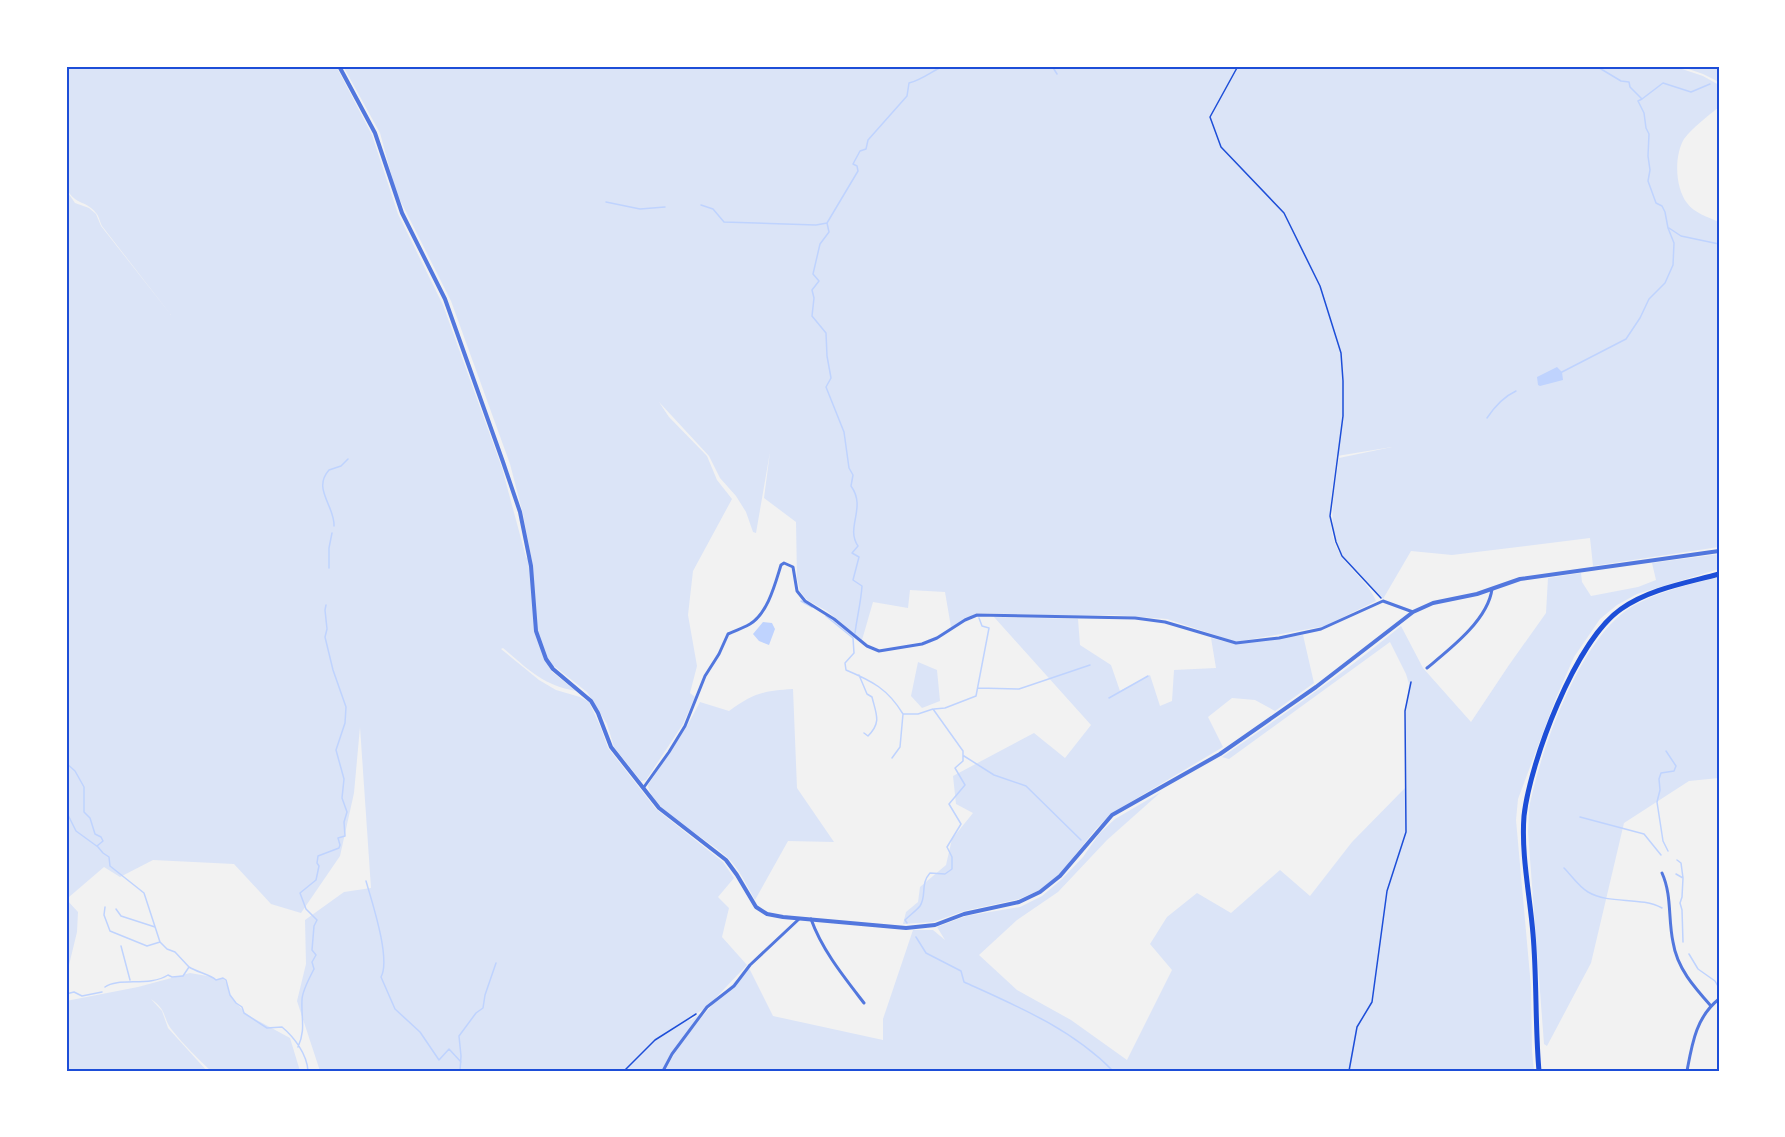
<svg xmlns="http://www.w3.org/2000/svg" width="1785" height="1137" font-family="Helvetica,sans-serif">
  <rect width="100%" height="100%" fill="#f2f2f2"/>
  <path fill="#dbe4f7" d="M66,66H336L372,135L398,214L443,305L502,468L526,557L532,562L523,514L510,464L451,301L396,192L380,133L343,66H1673L1703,76L1719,85V107C1708,116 1693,127 1684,139C1674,156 1675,187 1687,203C1694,213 1708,217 1719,222V547L1593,566L1590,538L1452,555L1411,551L1383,599C1370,585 1352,570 1342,554C1325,524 1335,489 1339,458L1392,447L1337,456C1333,489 1322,528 1342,557C1353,572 1369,584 1376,601L1325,626L1236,642L1167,619L1114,615L1078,616L977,613L951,627L945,592L910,590L908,608L873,602L862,640L827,611L807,600L800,591L797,578L796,522L764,498L770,452L756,533L753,532L746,512L736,496L720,478L709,456L659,402L669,417L707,456L717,480L732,499L693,571L688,615L697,666L690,693L695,697L683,724L646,780L641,781L614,747L607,724L587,692L554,666L551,671L576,691C542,685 528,669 503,648L501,649L539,680L556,690L580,697L589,702L600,726L608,748L656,809L723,862L734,878L718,897L729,908L722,937L747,965L707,1007L688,1019L691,1020L705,1010L671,1053L662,1071H320L297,1001L306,964L305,920L344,892L371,888L360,727L354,793L340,856L301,913L271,904L234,864L153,860L120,877L104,867L69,897L66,896V190L75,203L89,208L96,214L101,226L171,315L102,226C100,222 99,216 96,213C86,200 76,206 66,188Z
    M1680,66H1719V82L1703,74Z
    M1719,554V569L1637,594L1617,605L1600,619L1574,657L1556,698L1518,799L1516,820L1531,987L1532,1051L1534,1071H665C685,1031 717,999 749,968L773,1016L883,1040V1019L913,930H933L945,940L937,927L966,916L1020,907L1042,896L1062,879L1083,857L1099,834L1115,819L1161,792L1107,840L1058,892L1017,920L979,955L1017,990L1071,1020L1127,1060L1172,970L1150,944L1167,917L1197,893L1231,913L1280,870L1310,896L1352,842L1405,788L1406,711L1409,684L1406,674L1390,642L1229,759L1222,757C1283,715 1344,673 1401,626L1423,668L1471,722L1509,665L1546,613L1548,578L1581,573L1582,582L1591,596L1638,587L1656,580L1652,563Z
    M1719,577V778L1689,781L1624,823L1591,963L1547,1046L1544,1044L1528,832C1529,821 1528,810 1531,799C1543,744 1579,646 1624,612C1650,593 1688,585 1719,577Z
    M994,617L1078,619L1080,645L1111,665L1120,691L1150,675L1160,706L1172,701L1174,670L1216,668L1211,638L1235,644L1303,635L1314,683L1275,711L1255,700L1232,698L1208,717L1223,747L1112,813L1095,830L1059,875L1040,890L1019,899L964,911L933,922L903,924L906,912L918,902L920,887L946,865L952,839L973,813L956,804L953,776L1034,733L1065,758L1091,725Z
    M918,662L937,670L940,701L922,708L911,696Z
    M793,689L797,788L834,842L788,841L755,900C747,886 739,868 727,857C709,840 650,809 648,785L687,726L700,702L729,711C754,693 763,691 793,689Z
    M66,899L78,912L77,932L69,965L66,967Z
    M190,973L213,977L216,980L223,978C228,984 228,991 231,997C235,1004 241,1006 244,1013L290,1038L300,1071H211C197,1058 184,1045 172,1030C162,1017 168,1011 151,999L162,1011L168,1028L207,1071H66V1001L138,987Z"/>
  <path fill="#bfd3fe" d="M1557,367L1562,372L1563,380L1540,386L1538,385L1537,377Z
    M763,622L772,623L775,629L769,645L759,641L753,634Z"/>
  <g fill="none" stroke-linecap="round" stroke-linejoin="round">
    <path stroke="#bfd3fe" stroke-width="1.5" d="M1052,66L1057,74
      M1718,79H1719
      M1642,99L1663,83L1691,92L1710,84
      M606,202L640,209L665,207
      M701,205L713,209L724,222L816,225L827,223
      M1669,228L1681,236L1719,244
      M1562,372L1626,339L1640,318L1649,299L1665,283L1673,265L1674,243L1668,228L1665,212L1662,206L1656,203L1648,181L1650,170L1648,156L1649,134L1646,128L1644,113L1638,101L1642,99L1630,87L1629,82L1621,81L1596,66
      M1487,418C1495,406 1503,397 1516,391
      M334,526C335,506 312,489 329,470L341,466L348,459
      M329,568V548L332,533
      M801,601L812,607
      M826,616L853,638L854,653L845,663L846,670C872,681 888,689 903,714H918L933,709L963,751V761L955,768L965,785L949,804L961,824L947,847L952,857V869L945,874L930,873C920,884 927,895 920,906C916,911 910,915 905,920L907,923
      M855,633C857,617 861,602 862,586L853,580L859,557L852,553L858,546C845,527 867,508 851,486L853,475L849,468L844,432L826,387L831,378L827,356L826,333L812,316L814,298L812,290L819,281L813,274L820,244L829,232L827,223L858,171L857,166L853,164L860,151L866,149L868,140L907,96L909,83C921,80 931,72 943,66
      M859,675L867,694L872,697C876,714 882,722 868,736L864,733
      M978,688L1019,689L1090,665
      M1109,698L1148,676
      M934,709L945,708L976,696L989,628L982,626L979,618
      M1666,751L1676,766L1674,771L1661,773L1659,779L1660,790L1657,802L1663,841L1668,851
      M964,756L994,775L1026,786L1081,840
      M892,758L900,747L903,714
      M66,763L75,771L84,787V812L90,818L95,834L101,837L103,841L97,846
      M66,811L76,831L98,847L103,853L109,857L110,866L144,893L160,942L167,949L175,952L189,967
      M1580,817L1644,834L1661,855
      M1677,860L1681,863L1683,878
      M1564,868C1571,875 1579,887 1588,892C1610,905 1640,896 1662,908
      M1676,874L1683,878L1682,897L1680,903L1682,910L1683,942
      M366,881C372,902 391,959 381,977L395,1009L420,1032L439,1060L449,1049L461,1062
      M105,907L104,915L110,931L147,946L160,942
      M116,909L121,916L155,927
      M916,937L926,953L961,971L964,982C1017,1006 1072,1029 1113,1071
      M121,946L130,980
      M1689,954L1698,969L1715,981L1719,988
      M105,987C118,977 150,987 168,975L172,977L183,976L189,967C197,972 211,975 216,980L223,978L226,980L230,995L236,1003L242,1007L244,1013L267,1028L282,1027C294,1037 307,1054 308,1071
      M66,994L74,992L82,996L102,992
      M298,1047C306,1029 301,1019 302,1000C302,991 310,977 314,969L312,962L316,955L312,950L314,926L317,920L306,909L300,893L316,880L319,866L317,863L318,856L339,848L340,845L338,838L345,836L344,822L347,812L342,798L344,779L336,750L345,723L346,707L333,670L325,637L327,629L325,610L326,605
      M460,1071L461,1056L459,1036L476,1013L483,1008L485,995L496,963"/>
    <path stroke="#1d4ed8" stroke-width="1.5" d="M1238,66L1210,117L1221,147L1284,213L1320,286L1341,353L1343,381V416L1330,516L1336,542L1342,556L1381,598
      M624,1071L655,1040L696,1014
      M1349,1071L1357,1027L1372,1002L1387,891L1406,832L1405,711L1411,682"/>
    <path stroke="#5277de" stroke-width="3" d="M1427,668C1450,649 1488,620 1492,589
      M644,787L669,752L685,726L705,676L719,654L728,634C735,631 743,628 750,624C768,613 775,584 781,565L784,563L793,567L797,591L805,601L834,619L867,646L879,651L922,644L937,638L965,620L977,615L1135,618L1165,622L1236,643L1279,638L1321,629L1383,601L1413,612
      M1662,873C1672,895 1668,919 1673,942C1677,968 1694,987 1711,1006
      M811,919C822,950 844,977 864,1003
      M663,1071L672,1054L707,1007L734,986L750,965L799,919
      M1687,1071C1692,1044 1696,1017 1719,999"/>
    <path stroke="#5277de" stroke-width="4" d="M339,66L375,133L402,213L445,299L503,462L520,512L531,566L536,631L546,659L553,669L591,701L598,713L611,747L659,808L726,860L737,875L756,907L767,914L783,917L906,928L935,925L964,914L1019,902L1040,892L1060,876L1112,815L1220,754L1316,687L1413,612L1433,603L1477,594L1520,579L1719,551"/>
    <path stroke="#1d4ed8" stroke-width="5" d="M1539,1071C1535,1026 1537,980 1533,934C1530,896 1521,855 1524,816C1530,762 1575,641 1621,609C1649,589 1686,583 1719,574"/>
  </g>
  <rect width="1785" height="1137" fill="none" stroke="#ffffff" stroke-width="135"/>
  <rect x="68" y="68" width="1650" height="1002" fill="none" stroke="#1d4ed8" stroke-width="2"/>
</svg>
